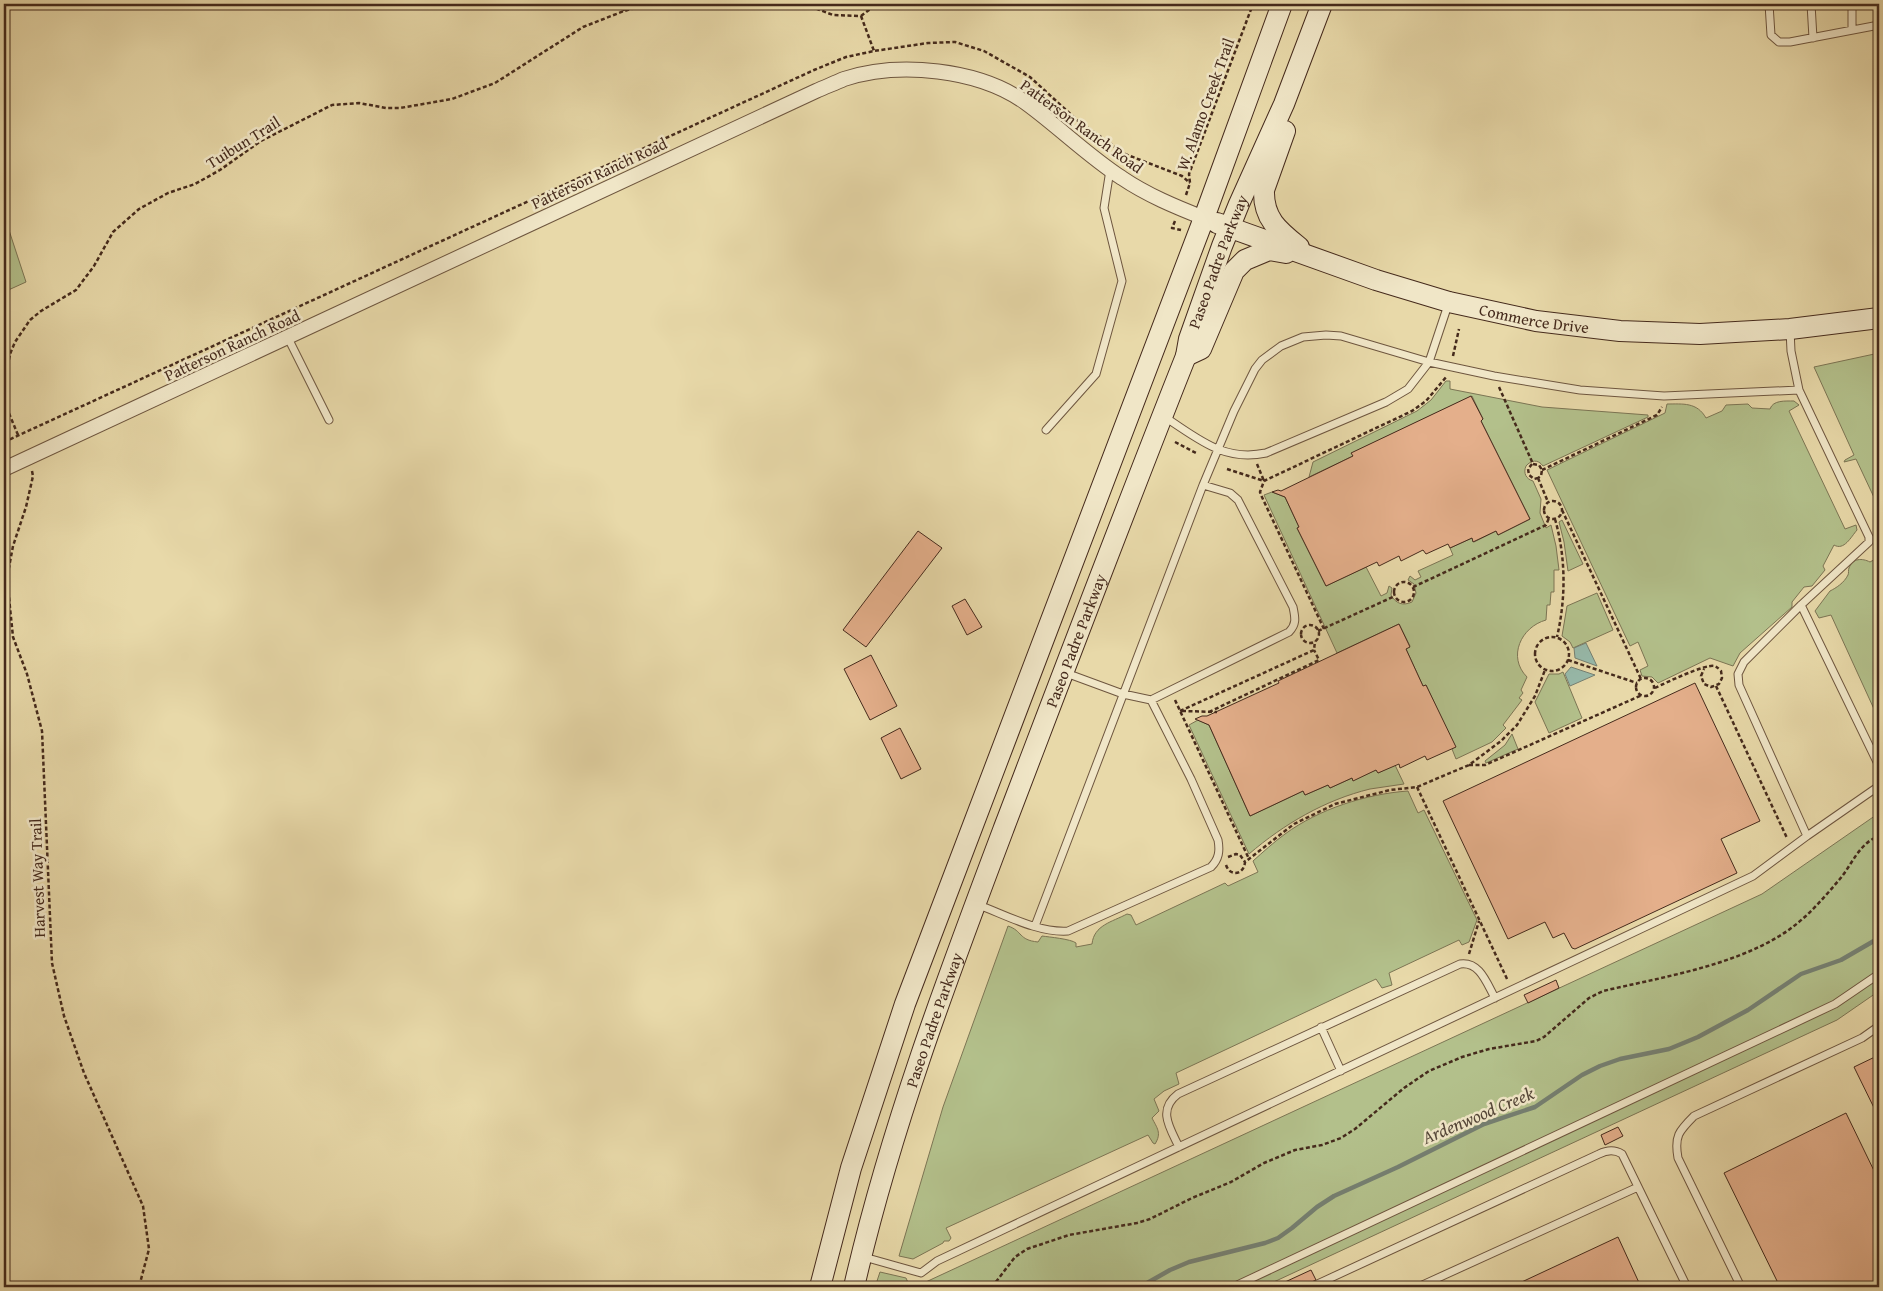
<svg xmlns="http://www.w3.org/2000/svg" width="1883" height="1291" font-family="'Gentium Book Plus',serif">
  <rect width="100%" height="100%" fill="#e8d9a9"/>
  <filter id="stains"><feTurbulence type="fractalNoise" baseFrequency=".004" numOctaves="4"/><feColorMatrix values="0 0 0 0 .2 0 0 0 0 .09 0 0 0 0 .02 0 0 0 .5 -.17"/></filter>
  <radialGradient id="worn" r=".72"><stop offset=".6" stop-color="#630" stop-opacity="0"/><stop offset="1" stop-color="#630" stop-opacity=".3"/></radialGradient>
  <path fill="#b3c08b" stroke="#7c7554" d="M4,215L26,282L4,292Z
    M1879,353V508L1856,459L1844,462L1845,460L1854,455L1814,367Z
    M1446,381H1450V389L1542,407L1648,415V417L1543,466C1538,459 1531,460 1526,466C1523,473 1526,479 1533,481L1541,499L1540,513L1546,528L1551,525L1556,546L1559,570H1554V592H1551L1550,605H1547L1546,620C1521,627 1507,657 1527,677L1521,690L1523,693L1519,698L1522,700L1503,725L1506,728L1492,742L1456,759L1452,749L1455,747L1426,685L1423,686L1406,649L1410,646L1399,624L1337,653L1264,495L1272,492L1285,497L1299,527L1297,528L1326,586L1366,567L1381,596L1387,593L1389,586L1392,588L1391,595C1396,604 1403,606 1412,602L1416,593L1414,584L1408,580L1410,576L1415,580L1421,577L1418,571L1453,555L1450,548L1472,538L1474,542L1496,531L1498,535L1530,519L1481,421L1483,419L1472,396L1352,453L1353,456L1309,477L1313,462L1417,411L1431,400Z
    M1794,401L1799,405L1789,411L1845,529L1856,525L1857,530C1851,537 1844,551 1834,545L1823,566L1825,570L1812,586L1804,587L1792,602V607L1740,653L1733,666L1710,658L1658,683L1652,677L1642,676L1640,670L1648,666L1638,642L1630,646L1547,470L1665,413L1667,404C1683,404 1697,402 1706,418L1722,411L1726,405L1748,404L1752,408L1770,409C1773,400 1785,401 1794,401Z
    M1562,520L1583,564L1568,571L1564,542L1559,522Z
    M1879,557V720L1831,615L1819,618L1815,611L1830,591C1836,588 1844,583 1848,575C1849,573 1848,570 1849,568C1853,558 1862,558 1870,562Z
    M1597,593L1613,630L1573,648L1570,642L1562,636L1567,606Z
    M1563,672L1582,718L1549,733L1535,702L1549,674H1559Z
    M1198,720L1209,725L1250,816L1303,791L1305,795L1328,785L1330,788L1352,778L1353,780L1376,770L1378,773L1395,765L1404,784C1393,786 1381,787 1370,789C1325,800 1284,824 1249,854L1189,725Z
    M1512,734L1518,749L1486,763L1485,761L1505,745Z
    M1408,791L1418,813L1424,810L1477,920L1469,942L1462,945L1459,940L1389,973L1392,985L1382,988L1376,979L1176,1073L1179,1084L1164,1091L1154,1099L1159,1111L1152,1118C1157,1128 1162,1133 1155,1144L1153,1143L1148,1135L946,1228L951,1238L949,1241H944L943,1243L913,1259L899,1256L943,1107L1008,926C1023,931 1018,940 1038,942L1042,936C1049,937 1071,939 1076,943V947L1092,944C1094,925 1112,922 1127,914L1131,915L1136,925L1225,883L1228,886L1258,872L1253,861C1263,852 1274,842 1285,834C1319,809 1366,794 1408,791Z
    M1879,813V991L1837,1020L1263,1287H915L1762,894Z
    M880,1272L906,1278L910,1287H875Z"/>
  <path fill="#97baab" stroke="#768072" d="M1586,643L1597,666L1575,658L1574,648Z
    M1571,667L1595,675L1570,686L1565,674Z"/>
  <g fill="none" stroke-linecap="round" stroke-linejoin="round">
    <path stroke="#768072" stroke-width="4.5" d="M1140,1287L1170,1270L1189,1262L1265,1243L1278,1238L1292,1228L1317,1207L1334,1196L1398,1167L1484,1124L1535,1107L1582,1075L1600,1066L1620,1059L1669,1049L1698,1037L1748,1010L1801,974L1841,960L1879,938"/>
  </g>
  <path fill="#e4af8b" stroke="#452a1c" d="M1471,396L1483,419L1481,421L1530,519L1498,535L1496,531L1473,542L1472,538L1450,548L1448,544L1426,554L1423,550L1401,561L1399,556L1379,566L1377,562L1326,586L1297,528L1299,527L1285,497L1272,492L1278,490L1281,491L1353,456L1351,453Z
    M918,531L942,548L866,647L843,630Z
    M965,599L982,627L967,635L952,606Z
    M1399,624L1410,647L1406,649L1423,686L1426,685L1456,747L1427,760L1425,756L1400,768L1399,764L1378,773L1376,770L1353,781L1352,778L1330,788L1328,785L1305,795L1303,791L1250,816L1209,725L1195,719L1202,716H1207L1279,683L1278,681Z
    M871,655L897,706L870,720L844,669Z
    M1695,683L1760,821L1721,839L1737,873L1575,949L1572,948L1564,933L1553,938L1545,922L1508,939L1443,801Z
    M900,728L921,769L901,779L881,738Z
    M1556,980L1559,988L1528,1003L1524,995Z
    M1879,1055V1118L1854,1067Z
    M1846,1113L1879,1181V1208L1876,1210L1879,1217V1287H1780L1724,1173Z
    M1618,1127L1623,1136L1605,1145L1601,1135Z
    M1618,1237L1641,1287H1511Z
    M1311,1270L1316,1280L1301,1287H1287L1285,1282Z"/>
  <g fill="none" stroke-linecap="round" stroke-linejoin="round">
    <g stroke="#6e563f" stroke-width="9">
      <path id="lane" d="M1769,4L1771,35L1779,42H1790L1879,25
        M1811,4L1813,38
        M1852,4V30
        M288,338L329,420
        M1163,416C1198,438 1222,462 1266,453L1386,402L1408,389L1429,362L1448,305
        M1046,430L1096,374L1122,281L1104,208L1110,170
        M1801,605L1879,766
        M1066,673L1123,694L1151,700L1289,632C1297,624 1295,617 1293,607L1238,500L1230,493L1203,485
        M1807,836L1879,786
        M976,904C1004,914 1037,933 1068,931L1211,867C1219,859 1220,851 1218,840L1191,779L1151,700
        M1035,926L1203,485L1234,411L1255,369L1262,360L1281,346L1303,337L1326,335L1341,336L1429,362L1494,376L1580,390L1664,396L1799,390
        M1321,1027L1341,1071
        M1179,1147C1170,1128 1157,1110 1178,1094L1460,964C1480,961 1487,984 1495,998
        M864,1257L921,1273L937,1261L1753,876L1807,836L1739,685L1738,674L1744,662L1801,605L1869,542V537L1799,390L1791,351L1790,330
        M1233,1287L1835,1004L1879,974
        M1311,1287L1599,1154C1607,1150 1614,1149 1622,1154L1687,1287
        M1418,1287L1638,1187
        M1741,1287L1678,1158C1674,1136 1679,1131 1694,1116L1862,1038L1879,1026"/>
    </g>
    <g stroke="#6e563f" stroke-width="16">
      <path id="street" d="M4,469L816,91C825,87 835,83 844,79C899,61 979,69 1026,103C1059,127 1088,156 1122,178C1147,195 1176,207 1204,218"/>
    </g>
    <g stroke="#452a1c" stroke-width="22">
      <g id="secondary">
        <path d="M1285,131L1264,190C1263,219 1279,231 1299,247"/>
        <path id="s1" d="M1217,223L1376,280L1449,302L1536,321L1620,331L1700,334L1790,329L1879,318"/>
        <path d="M1186,356L1201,349L1234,271L1245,260L1269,250L1286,253"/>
        <path d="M820,1287L851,1168L905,1004L1204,218L1282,4"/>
        <path id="s2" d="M854,1287C890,1129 948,976 1005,825C1065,668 1124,512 1186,356L1189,339L1222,246L1239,204L1284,104L1322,4"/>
      </g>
    </g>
    <path stroke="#452a1c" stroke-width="2.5" stroke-dasharray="4 2.5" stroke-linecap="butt" d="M621,4L624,11
      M804,4L833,15L861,16
      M861,16L874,51
      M861,16L877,4
      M1186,195L1190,183L1189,174L1253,4
      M1175,221L1172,228L1181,230
      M1453,356L1459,329
      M1499,387L1533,464
      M18,435L8,411L4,386L10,354L15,342L30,320L41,311L76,290L94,266L113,232L139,209L168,193L195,184L220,170L261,141L332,105L359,103L386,108H400L452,99L495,83L583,27L624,11L650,4
      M4,442L814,70L846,57L874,51L928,43L955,42L984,51L1030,77L1077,120L1125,154L1182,176L1190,183
      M1175,442L1198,454
      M1257,464L1264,481
      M1532,464L1528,469L1529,475L1534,479L1538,478
      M1533,464L1539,465L1542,470L1541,476L1538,478
      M1227,469L1264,481
      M1542,470L1657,415L1662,407
      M32,471L33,476L26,507L13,546L7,578L13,637L27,674L42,731L52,963L64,1016L84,1073L143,1206L149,1249L139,1287
      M1538,478L1548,502
      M1544 510a9 9 0 1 1 18 0a9 9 0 1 1-18 0Z
      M1562,510L1641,679
      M1555,519C1566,558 1566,598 1557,637
      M1394 592a10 10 0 1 1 20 0a10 10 0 1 1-20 0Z
      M1413,587L1546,525L1549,518
      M1301 634a9 9 0 1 1 18 0a9 9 0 1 1-18 0Z
      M1324,629L1261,495L1260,492L1264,481L1412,411L1426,401L1447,376
      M1318,631L1395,596
      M1535 654a17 17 0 1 1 34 0a17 17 0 1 1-34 0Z
      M1568,660L1637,683
      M1636 687a9 9 0 1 1 18 0a9 9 0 1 1-18 0Z
      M1716,686L1787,838
      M1655,688C1665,683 1705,664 1714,666C1717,667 1718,668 1721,671L1722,678L1719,684L1711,687L1704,684L1701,676L1704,669
      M1175,700L1249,859
      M1180,711L1314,650L1315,641
      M1182,711L1217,712
      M1209,712L1319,660L1314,650
      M1469,765H1485L1642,695
      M1417,787L1508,981
      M1228,857L1236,854L1240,855L1245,862
      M1226,865C1230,877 1244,875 1245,862L1294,824L1335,804L1390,790L1417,787L1469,765L1501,741L1517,725L1535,696L1545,670
      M1469,954L1479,921
      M992,1287L1015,1257L1027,1249L1069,1235L1137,1223L1150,1219L1192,1198L1231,1182L1264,1163L1295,1150L1322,1145L1341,1138L1355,1129L1404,1088L1429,1071L1462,1057L1489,1049L1536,1041L1544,1037L1589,998L1603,991C1659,978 1732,966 1781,935C1804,921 1822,900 1839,880C1852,865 1859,843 1879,836"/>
    <use href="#lane" stroke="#f0e6c7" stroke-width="7"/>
    <use href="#street" stroke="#f0e6c7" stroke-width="14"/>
    <use href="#secondary" stroke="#f0e6c7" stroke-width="20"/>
  </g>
  <g text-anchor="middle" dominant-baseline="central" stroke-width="5" stroke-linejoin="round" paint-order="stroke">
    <g font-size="16" fill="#452a1c" stroke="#f0e6c7">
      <text transform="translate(1205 104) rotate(-70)">W. Alamo Creek Trail</text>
      <text transform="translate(1082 126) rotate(36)">Patterson Ranch Road</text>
      <text transform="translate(243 142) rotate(-32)">Tuibun Trail</text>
      <text transform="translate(599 173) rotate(-25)">Patterson Ranch Road</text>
      <text stroke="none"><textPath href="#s2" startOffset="1089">Paseo Padre Parkway</textPath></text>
      <text stroke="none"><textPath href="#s1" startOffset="332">Commerce Drive</textPath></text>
      <text transform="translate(232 345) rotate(-25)">Patterson Ranch Road</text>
      <text stroke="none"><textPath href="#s2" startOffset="684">Paseo Padre Parkway</textPath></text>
      <text transform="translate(37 878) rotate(-92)">Harvest Way Trail</text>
      <text stroke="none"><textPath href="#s2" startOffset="279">Paseo Padre Parkway</textPath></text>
    </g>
    <g font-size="18" font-style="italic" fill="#554739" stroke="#f0e6c7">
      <text transform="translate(1478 1115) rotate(-23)">Ardenwood Creek</text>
    </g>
  </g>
  <rect width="1883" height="1291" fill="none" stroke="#e8d9a9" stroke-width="20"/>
  <rect x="5" y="5" width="1873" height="1281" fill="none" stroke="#452a1c" stroke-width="2.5"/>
  <rect x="10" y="10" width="1863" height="1271" fill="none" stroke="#452a1c"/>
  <rect width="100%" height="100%" filter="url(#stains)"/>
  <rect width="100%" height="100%" fill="url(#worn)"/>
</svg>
